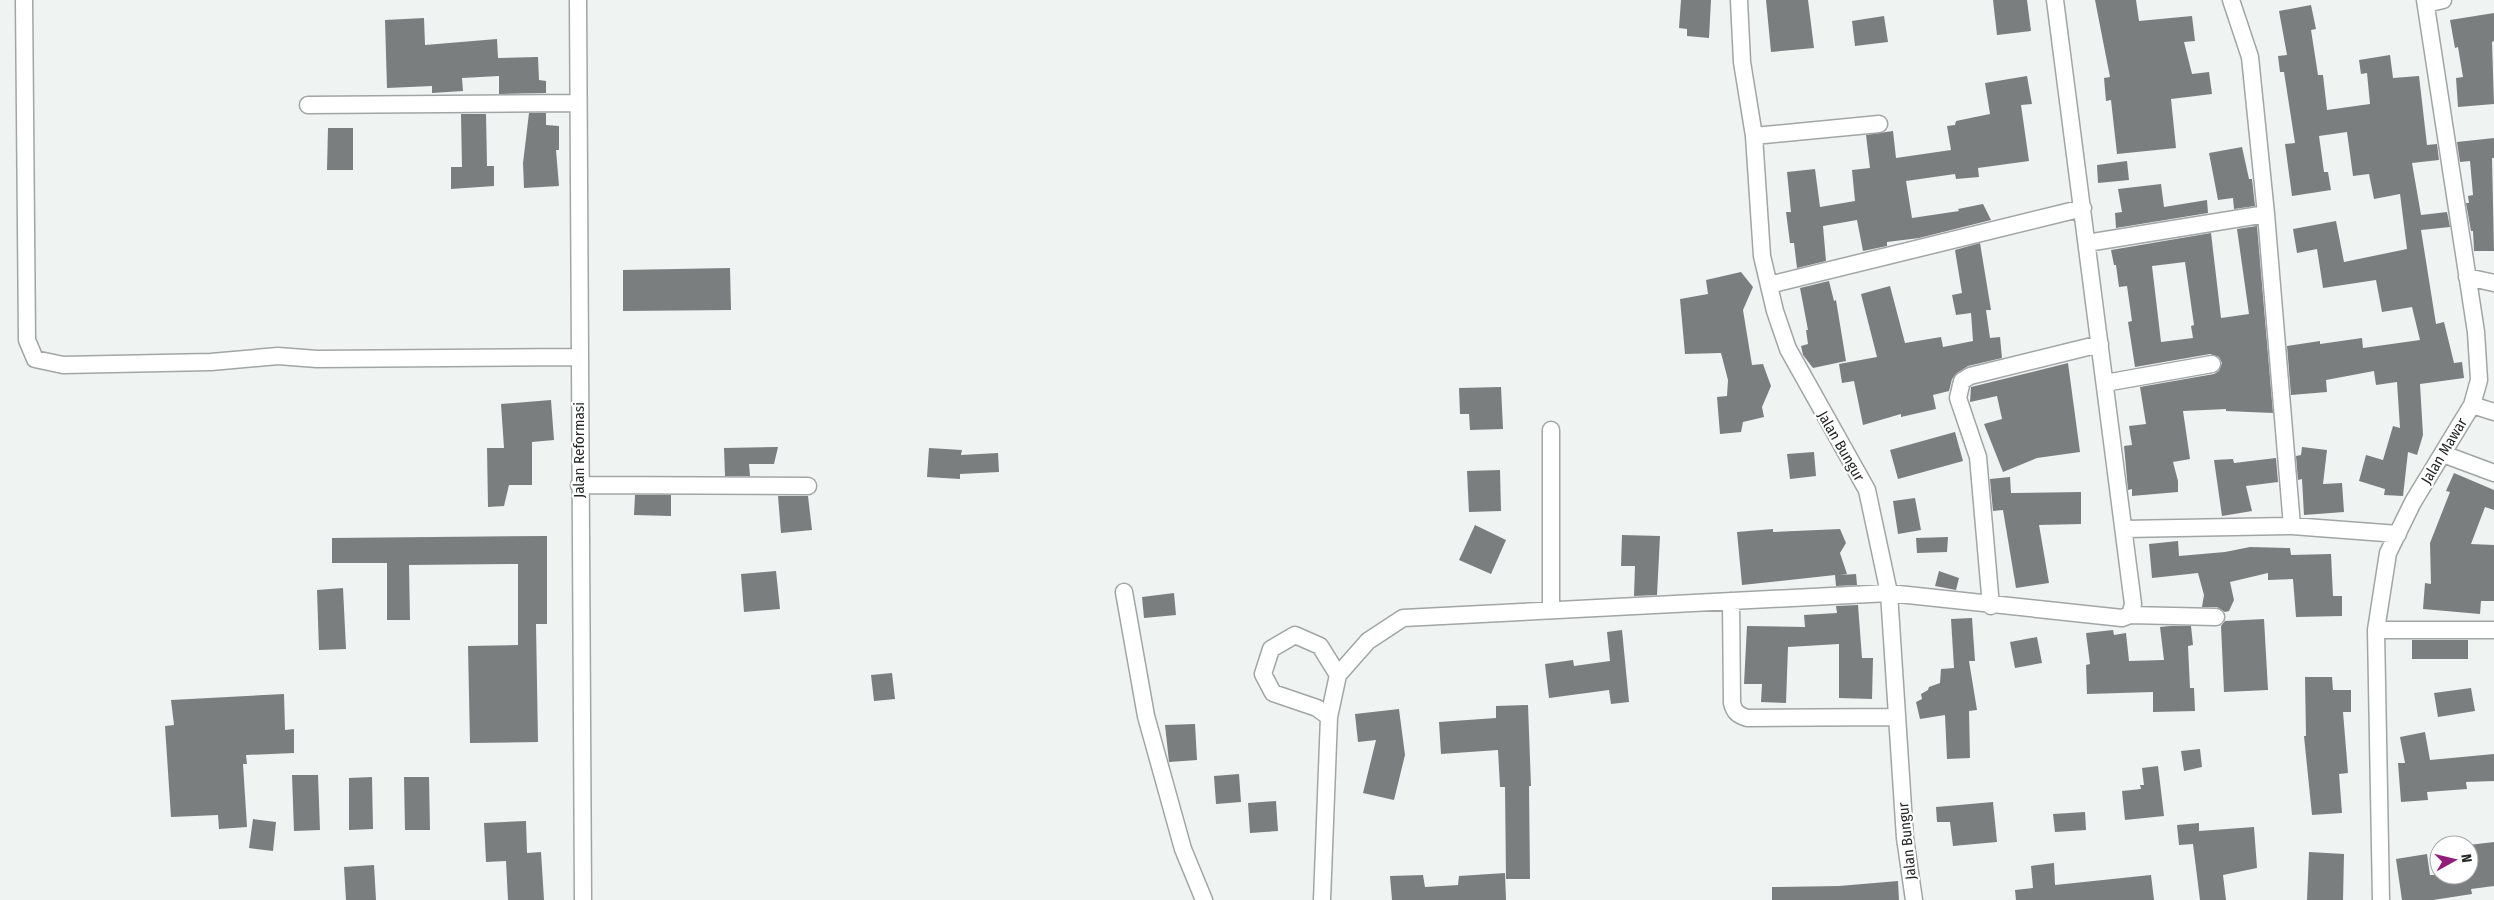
<svg xmlns="http://www.w3.org/2000/svg" width="2494" height="900" font-family="'Fira Sans Condensed',sans-serif">
  <rect width="100%" height="100%" fill="#eff4f3"/>
  <path fill="#7a7e7e" fill-rule="evenodd" d="M1681,0H1711L1709,38L1687,36V29L1679,28Z
    M1766,0H1808L1814,48L1771,52Z
    M1993,0H2027L2031,31L1997,35Z
    M2095,0H2136L2139,21L2192,16L2195,41L2184,42L2192,74L2209,72L2212,94L2171,99L2176,148L2117,154L2111,100L2106,101L2104,78L2110,77Z
    M2311,5L2316,29L2311,30L2318,75H2323L2327,110L2370,104L2367,73L2361,74L2359,60L2390,55L2393,78L2419,76L2427,145L2437,144L2439,160L2412,163L2421,215L2447,212L2450,227L2421,230L2436,324L2444,322L2454,363L2462,362L2464,378L2420,384L2423,435L2417,455L2408,452L2403,496L2384,495L2385,489L2359,481L2366,455L2383,460L2393,426L2400,428L2397,382L2376,385L2374,371L2326,380L2327,392L2291,395L2287,346L2320,341V344L2362,338L2363,348L2420,340L2412,307L2382,312L2376,280L2323,288L2317,249L2297,253L2293,229L2336,221L2344,262L2407,249L2400,194L2374,199L2369,174L2353,176L2347,132L2319,136L2324,172H2328L2331,190L2292,196L2285,144L2295,143L2284,72H2280L2278,56L2287,55L2279,11Z
    M2494,13V41L2492,42L2494,104L2458,107L2456,78L2463,77L2458,47L2455,48L2450,20Z
    M1884,16L1888,42L1855,46L1852,21Z
    M424,18L425,45L497,39L498,58L538,57L539,80L546,81V93L499,94V76L462,78L463,91L432,93V86L387,88L385,20Z
    M2027,76L2032,104L2021,105L2029,161L1978,168L1979,177L1956,179L1955,174L1906,181L1912,218L1959,211L1958,209L1983,204L1991,220L1919,238L1887,242V246L1863,251L1857,220L1823,226L1826,261L1797,268L1794,243H1790L1786,212H1791L1787,172L1815,169L1820,207L1855,201L1852,170L1870,168L1866,135L1893,131L1896,158L1951,150L1947,126L1955,125L1956,121L1990,114L1985,83Z
    M529,113H546V125L559,126V150H556L559,186L524,188L523,163Z
    M461,114H486L487,166H494V186L451,189V167H462Z
    M328,128H353V170H327Z
    M2494,138V158H2492L2494,251H2474L2473,231H2471L2466,203H2469L2468,196L2473,195L2470,161L2460,162L2457,142Z
    M2242,147L2249,179H2252L2255,206L2234,209L2233,198L2218,200L2209,153Z
    M2127,161L2129,180L2098,183L2097,165Z
    M2161,184L2164,207L2207,200L2208,213L2116,228L2115,213L2122,212L2118,189Z
    M2257,226L2273,413L2226,411V409L2183,411L2190,459L2173,462L2178,481V492L2132,496V489L2128,490L2124,446L2132,445L2129,426L2146,424L2140,387L2214,374L2219,371L2222,363L2219,357L2210,354L2135,367L2128,322L2132,321L2127,286L2119,287L2116,265H2114L2111,250L2211,233L2221,318L2249,314L2237,229ZM2185,262L2194,325L2191,326L2193,338L2161,342L2152,266Z
    M1980,243L1991,310H1986L1990,338L2000,337L2002,358L1968,366L1957,373L1952,379L1949,391L1933,395L1936,409L1901,417V414L1863,425L1854,381L1842,383L1839,364L1877,357L1861,294L1890,286L1905,343L1941,337L1943,347L1973,341L1971,313L1956,315L1952,295L1962,293L1955,250Z
    M730,268L731,310L623,311V270Z
    M1741,272L1753,287L1743,310L1752,365L1763,364L1771,386L1762,407L1764,417L1743,422L1741,432L1720,434L1717,397L1727,396L1728,380L1721,353L1685,354L1680,299L1708,294L1706,280Z
    M1829,281L1834,301L1836,300L1846,361L1813,368L1803,355L1801,346L1808,344L1806,330H1808L1800,288Z
    M2068,363L2080,452L2037,458L2003,472L1984,424L2002,419L1997,396L1970,402L1971,387Z
    M1501,387L1503,429L1470,430L1469,414H1460L1459,388Z
    M551,400L554,440L532,442V485H509L504,506L488,507L487,448H504L501,404Z
    M1955,432L1963,461L1898,479L1890,450Z
    M778,447L774,464H749L750,476H725L724,448Z
    M2302,447L2327,450L2323,484L2342,483L2344,512L2304,515L2302,479L2298,480L2296,456L2301,455Z
    M929,448L962,450L961,455L998,453L999,472L960,474V479L927,477Z
    M1814,452L1816,476L1790,479L1787,454Z
    M2276,458L2278,482L2246,486L2252,511L2222,516L2214,460L2233,459L2234,463Z
    M1500,470L1501,511L1469,512L1467,471Z
    M2454,473L2494,490V510L2485,507L2471,544L2494,545V601H2481L2480,614L2423,609L2425,583L2431,584L2430,543L2450,492L2446,491Z
    M2010,477L2011,493L2081,492V524L2039,525L2049,583L2016,588L2003,510L1993,511L1990,479Z
    M635,495H671V516L634,515Z
    M778,496H808L812,530L781,533Z
    M1915,498L1921,530L1898,534L1893,501Z
    M1475,525L1506,540L1491,574L1459,560Z
    M1773,529V532L1840,529L1846,543L1840,553L1847,574L1840,575L1856,574L1857,585L1836,586L1835,575L1742,585L1737,532Z
    M1622,535L1660,536L1657,595L1634,596L1635,566H1621Z
    M547,536V624H536L538,742L470,743L468,646L518,645V564L409,565L410,620H387V563H332V538Z
    M1948,537L1947,552L1917,553L1916,538Z
    M2178,541L2179,556L2225,552L2250,547L2290,548L2291,555L2331,554L2333,596H2342V616L2296,617L2293,579L2268,580V573L2230,582L2234,600L2229,611L2225,612L2217,607H2202L2204,595L2198,573L2152,578L2149,544Z
    M776,571L780,609L744,612L741,574Z
    M1939,571L1959,578L1956,590L1935,586Z
    M343,588L346,649L319,650L317,590Z
    M1174,593L1176,615L1144,618L1142,597Z
    M1858,605L1862,658H1873L1872,699L1839,698V644L1788,647L1786,703L1761,702L1762,684H1744L1747,626L1805,627L1804,615L1837,613L1836,606Z
    M1972,618L1975,661H1969L1977,710L1969,711L1970,758L1947,759L1945,715L1920,719L1916,702L1922,699L1921,694L1928,690L1929,687L1940,683L1941,669L1954,668L1951,619Z
    M2264,619L2268,690L2224,692L2221,626L2225,621Z
    M2170,626H2191L2193,645L2188,646L2190,688H2194L2195,711L2153,712V692L2087,694L2086,665L2090,664L2086,633L2113,630L2114,635L2126,633L2129,661L2164,660L2160,627Z
    M1622,630L1629,702L1611,704L1609,690L1549,698L1545,664L1573,660L1574,666L1610,661L1607,632Z
    M2037,637L2042,663L2015,668L2010,642Z
    M2412,640H2468V659H2412Z
    M892,673L895,699L874,701L871,675Z
    M2305,677H2332L2333,690H2351V712H2343L2348,773L2339,774L2342,813L2312,815L2304,736H2306Z
    M2471,688L2475,711L2438,717L2434,693Z
    M284,694L285,730L294,729V753L246,755L247,764H243L247,827L219,829L218,815L171,817L165,726L174,725L171,700Z
    M1528,705L1531,786H1529L1530,879H1506L1505,787H1500L1498,750L1441,754L1439,722L1496,718V706Z
    M1399,709L1405,755L1394,800L1363,793L1376,740L1358,742L1355,714Z
    M1195,724L1197,760L1169,762L1165,725Z
    M2425,732L2430,760L2494,754V781L2466,782L2467,789L2427,792L2428,800L2401,802L2398,763H2405L2400,737Z
    M2200,749L2202,767L2184,771L2181,751Z
    M2158,766L2164,816L2125,820L2122,791L2141,789L2140,785H2144L2142,768Z
    M1239,774L1241,802L1216,804L1214,776Z
    M292,775H318L320,830L294,831Z
    M372,777L373,829L349,830V778Z
    M404,777H429L430,830H405Z
    M1276,801L1278,831L1250,833L1248,803Z
    M1993,802L1997,842L1953,846L1950,822H1937L1936,807Z
    M2085,812L2086,830L2055,832L2053,814Z
    M253,819L276,822L273,851L249,848Z
    M526,821L527,853L541,852L544,900H508L506,861L486,862L484,823Z
    M2199,823V831L2254,827L2257,868L2223,875L2226,900H2200L2193,844L2179,845L2177,825Z
    M2494,842V886L2471,889L2472,894L2433,900H2402L2396,859L2427,854L2430,875H2469V845Z
    M2309,852L2344,854L2343,900H2307Z
    M2054,863L2055,885L2151,875L2154,900H2016L2015,890L2033,888L2031,866Z
    M374,865L376,900H346L344,867Z
    M1505,873L1506,900H1392L1390,876L1423,875L1425,887L1458,885L1459,876Z
    M1898,881L1899,900H1772V887L1839,886Z"/>
  <g fill="none" stroke-linecap="round" stroke-linejoin="round">
    <g stroke="#a1a5a5" stroke-width="19">
      <path id="street" d="M24,0L27,340L35,359L63,365L211,362L278,356L317,359L578,357
        M578,0L583,900
        M1739,0L1742,62L1754,136L1762,256L1775,311L1788,349L1867,490L1889,593L1905,838L1914,900
        M2231,0L2250,57L2266,214L2292,526
        M2426,4L2443,0
        M308,105L577,103
        M1754,136L1879,124
        M2087,243L2266,214
        M2467,277L2494,283
        M1769,285L2083,208
        M2105,383L2212,364
        M2472,405L2494,412
        M2443,454L2494,473
        M579,485L808,486
        M2124,529L2292,526L2398,534
        M1124,592L1146,716L1183,849L1204,900
        M1731,601L1732,703C1734,712 1738,715 1747,718L1897,717
        M1991,606L1978,457L1958,398L1962,381L1970,376L2100,344
        M1551,610V430
        M2130,615L2216,617
        M2376,630H2494
        M1329,717L1317,708L1273,693L1263,674L1271,649L1295,635L1320,646L1338,675
        M1322,900L1329,717L1338,675L1368,641L1403,618L1889,593L2122,618L2130,615L2133,604L2055,0
        M2381,900L2376,630L2388,553L2413,502L2472,405L2479,380L2476,332L2425,0"/>
    </g>
    <use href="#street" stroke="#fff" stroke-width="16"/>
  </g>
  <g text-anchor="middle" dominant-baseline="central" stroke-width="4.5" stroke-linejoin="round" paint-order="stroke">
    <g font-size="15" fill="#252626" stroke="#fff">
      <text transform="translate(1841 446) rotate(60)">Jalan Bungur</text>
      <text transform="translate(579 450) rotate(-90)">Jalan Reformasi</text>
      <text transform="translate(2444 451) rotate(-59)">Jalan Mawar</text>
      <text transform="translate(1907 841) rotate(-96)">Jalan Bungur</text>
    </g>
  </g>
  <g transform="translate(2454 860) rotate(82)"><circle r="24" fill="#ffffff" stroke="#a8a8a8"/>
  <path d="M0-4L9 19L0 12L-9 19Z" fill="#921d7b"/>
  <text y="-8" font-size="14" font-weight="bold" text-anchor="middle" fill="#252626">N</text>
  </g>
</svg>
